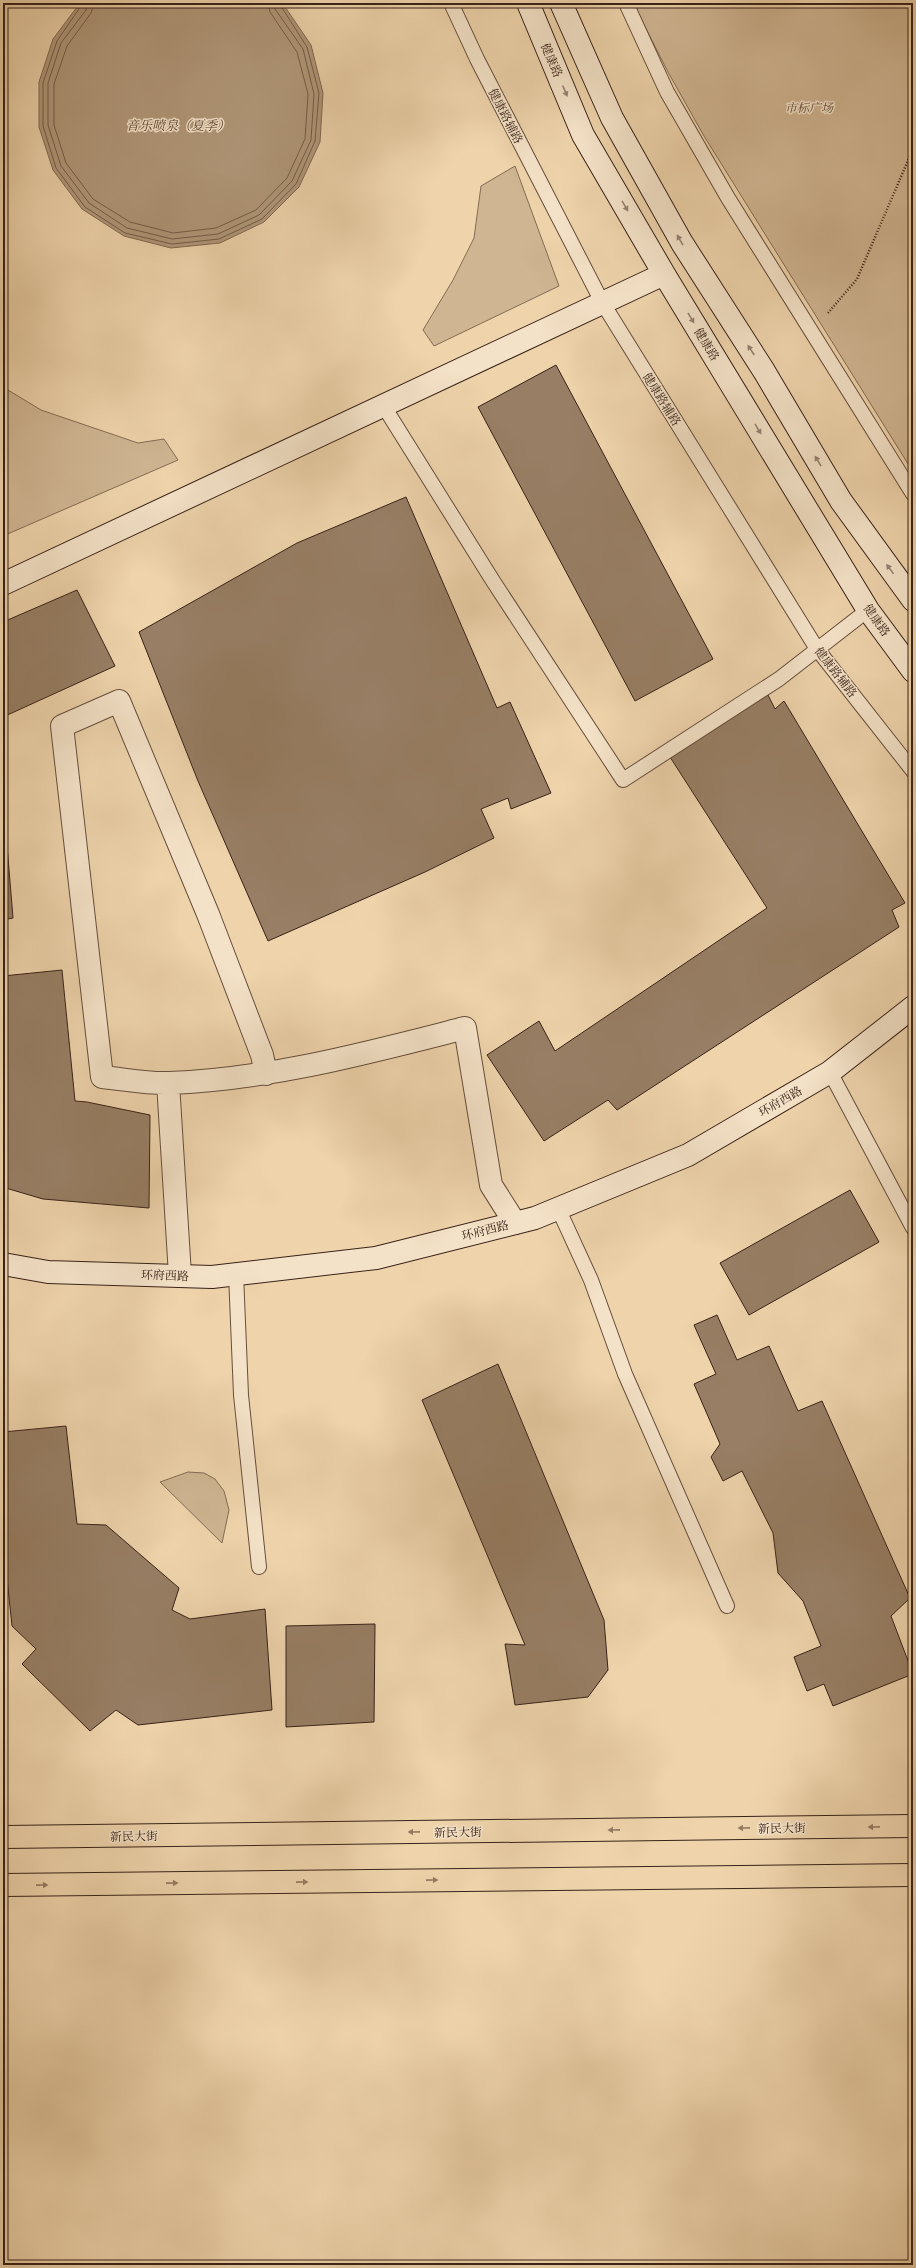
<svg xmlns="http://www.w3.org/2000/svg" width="916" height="2268" font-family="'Libre Caslon Text','Noto Serif SC',serif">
  <rect width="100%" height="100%" fill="#eed3ab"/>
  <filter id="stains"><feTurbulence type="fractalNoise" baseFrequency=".005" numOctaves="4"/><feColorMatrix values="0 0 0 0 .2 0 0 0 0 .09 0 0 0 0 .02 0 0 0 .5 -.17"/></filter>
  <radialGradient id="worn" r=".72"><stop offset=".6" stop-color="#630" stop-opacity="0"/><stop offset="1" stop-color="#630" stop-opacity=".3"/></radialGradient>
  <path fill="#cfb592" stroke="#846c54" d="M633,3H913V472L704,136L668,72Z
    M515,166L559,286L434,346L423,330L453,280L474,238L481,186Z
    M3,387L41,410L138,443L164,439L178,460L3,536Z
    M188,1472L204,1473L215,1479L224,1491L229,1510L222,1543L160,1482Z"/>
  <path fill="#b09779" stroke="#806852" d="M80,3L283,4L311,45L323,93L320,142L299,187L264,222L220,243L171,248L124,236L82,209L53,170L39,127V82L53,39Z"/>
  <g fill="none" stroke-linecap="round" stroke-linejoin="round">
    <path stroke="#745c48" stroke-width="1" d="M83,3L57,41L43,83V126L56,168L85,207L125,233L172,244L219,239L262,219L296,184L315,141L319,93L307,47L279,3
      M88,3L86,10L61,43L48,83V125L61,166L89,203L127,228L172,239L218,234L259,215L292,181L311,140L314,94L303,49L275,9L274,3
      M94,3L91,13L67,46L54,84V125L66,163L93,199L130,222L173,233L216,228L256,210L287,178L305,139L308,94L297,52L270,12L268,3"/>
  </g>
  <path fill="#977e64" stroke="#392217" d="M556,365L713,659L635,701L478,407Z
    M406,497L497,708L510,702L551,793L511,809L508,798L481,809L494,838L425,872L268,941L198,781L139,632L297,543Z
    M77,590L115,666L3,717V622Z
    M766,691L775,709L784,701L905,903L892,910L899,927L617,1110L608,1100L544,1141L487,1055L539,1021L555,1051L767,908L670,757Z
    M3,797L13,918L3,920Z
    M62,970L75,1101L87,1102L150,1115L149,1208L43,1199L9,1189L3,1185V976Z
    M850,1190L879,1242L749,1315L720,1263Z
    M717,1315L737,1360L769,1346L798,1411L822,1401L910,1598L891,1616L913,1674L833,1706L824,1684L807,1691L794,1657L821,1646L803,1601L778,1573L773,1533L742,1471L723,1481L711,1457L720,1444L694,1384L716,1374L694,1325Z
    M498,1364L604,1620L608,1670L588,1697L515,1705L505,1644L525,1645L422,1400Z
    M66,1426L77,1524L106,1525L179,1588L172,1610L190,1619L265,1609L272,1710L138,1725L116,1710L90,1731L22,1664L36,1649L12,1626L3,1540V1432Z
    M375,1624L374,1722L286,1727V1626Z"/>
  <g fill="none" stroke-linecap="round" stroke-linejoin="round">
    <g stroke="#664e3c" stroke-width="16">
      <path id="lane" d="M451,3L477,59L602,302L817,649L913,771
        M626,3L667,92L728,198L913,494
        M383,405L493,581L623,780L779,679L868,610
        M830,1072L913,1228
        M558,1208L591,1280L625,1374L727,1606
        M236,1274L241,1395L259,1567"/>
    </g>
    <g stroke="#664e3c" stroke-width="24">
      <path id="street" d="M266,1074L262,1055L208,914L119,701L62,726L102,1077C124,1079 147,1084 169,1083C271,1079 367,1053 465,1028L491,1185L515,1223
        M168,1083L180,1275"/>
    </g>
    <g stroke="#392217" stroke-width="24">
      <path id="secondary" d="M528,3L583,135L664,274L868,610L913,671
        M561,3L612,118L682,243L764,371L841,501L913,600
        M3,584L664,274
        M3,1264L48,1272L212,1277L376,1258L535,1218L688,1155L830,1072L913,1007"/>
    </g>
    <g stroke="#392217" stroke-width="24">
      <path id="primary" d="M3,1837L913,1826
        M3,1885L913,1875"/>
    </g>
    <path stroke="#392217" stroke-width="2.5" stroke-dasharray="1 2" stroke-linecap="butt" d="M828,313L857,279L913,149"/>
    <use href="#lane" stroke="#f4e2c8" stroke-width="14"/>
    <use href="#street" stroke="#f4e2c8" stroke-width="22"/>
    <use href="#secondary" stroke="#f4e2c8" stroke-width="22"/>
    <use href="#primary" stroke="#eed3ab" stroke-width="22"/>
  </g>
  <defs><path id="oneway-solid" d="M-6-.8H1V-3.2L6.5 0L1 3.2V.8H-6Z"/></defs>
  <g fill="#968270">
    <use href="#oneway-solid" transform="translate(565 91) rotate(67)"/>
    <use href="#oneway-solid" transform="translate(625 206) rotate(60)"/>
    <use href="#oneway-solid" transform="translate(680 240) rotate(-120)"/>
    <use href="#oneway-solid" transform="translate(691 318) rotate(59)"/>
    <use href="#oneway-solid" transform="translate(751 350) rotate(-123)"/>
    <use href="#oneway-solid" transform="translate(758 429) rotate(59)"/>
    <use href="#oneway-solid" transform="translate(818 461) rotate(-121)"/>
    <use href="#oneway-solid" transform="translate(890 569) rotate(-126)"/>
  </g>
  <g fill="#947a61">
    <use href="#oneway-solid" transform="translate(874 1827) rotate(179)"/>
    <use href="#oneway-solid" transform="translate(744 1828) rotate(179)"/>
    <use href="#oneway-solid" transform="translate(614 1830) rotate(179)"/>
    <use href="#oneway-solid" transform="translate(414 1832) rotate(179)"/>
    <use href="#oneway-solid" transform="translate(432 1880) rotate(-1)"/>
    <use href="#oneway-solid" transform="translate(302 1882) rotate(-1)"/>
    <use href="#oneway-solid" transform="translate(172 1883) rotate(-1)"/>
    <use href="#oneway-solid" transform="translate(42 1885) rotate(-1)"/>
  </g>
  <g text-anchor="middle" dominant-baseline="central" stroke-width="3" stroke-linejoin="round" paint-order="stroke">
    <g font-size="12" fill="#392217" stroke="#f4e2c8">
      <text transform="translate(552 60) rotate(67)">健康路</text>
      <text transform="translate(506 116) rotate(63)">健康路辅路</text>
      <text transform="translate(707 344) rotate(59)">健康路</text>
      <text transform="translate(662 399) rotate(58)">健康路辅路</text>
      <text transform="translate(877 620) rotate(55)">健康路</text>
      <text transform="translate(836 672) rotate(52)">健康路辅路</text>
      <text transform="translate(780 1101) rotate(-30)">环府西路</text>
      <text transform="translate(485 1230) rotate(-14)">环府西路</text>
      <text transform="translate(165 1275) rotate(2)">环府西路</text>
      <text transform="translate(782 1828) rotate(-1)">新民大街</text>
      <text transform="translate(458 1832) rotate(-1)">新民大街</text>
      <text transform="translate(134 1836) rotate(-1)">新民大街</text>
    </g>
    <g font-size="12" font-style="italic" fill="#5e4736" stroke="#f4e2c8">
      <text x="809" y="107">市标广场</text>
    </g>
    <g font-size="13" font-style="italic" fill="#5d4534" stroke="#f4e2c8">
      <text x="178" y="125">音乐喷泉（夏季）</text>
    </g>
  </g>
  <rect width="916" height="2268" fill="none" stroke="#eed3ab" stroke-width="16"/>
  <rect x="4" y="4" width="908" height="2260" fill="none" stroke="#392217" stroke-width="2"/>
  <rect x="8" y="8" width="900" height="2252" fill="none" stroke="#392217"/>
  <rect width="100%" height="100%" filter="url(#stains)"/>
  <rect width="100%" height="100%" fill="url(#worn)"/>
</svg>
